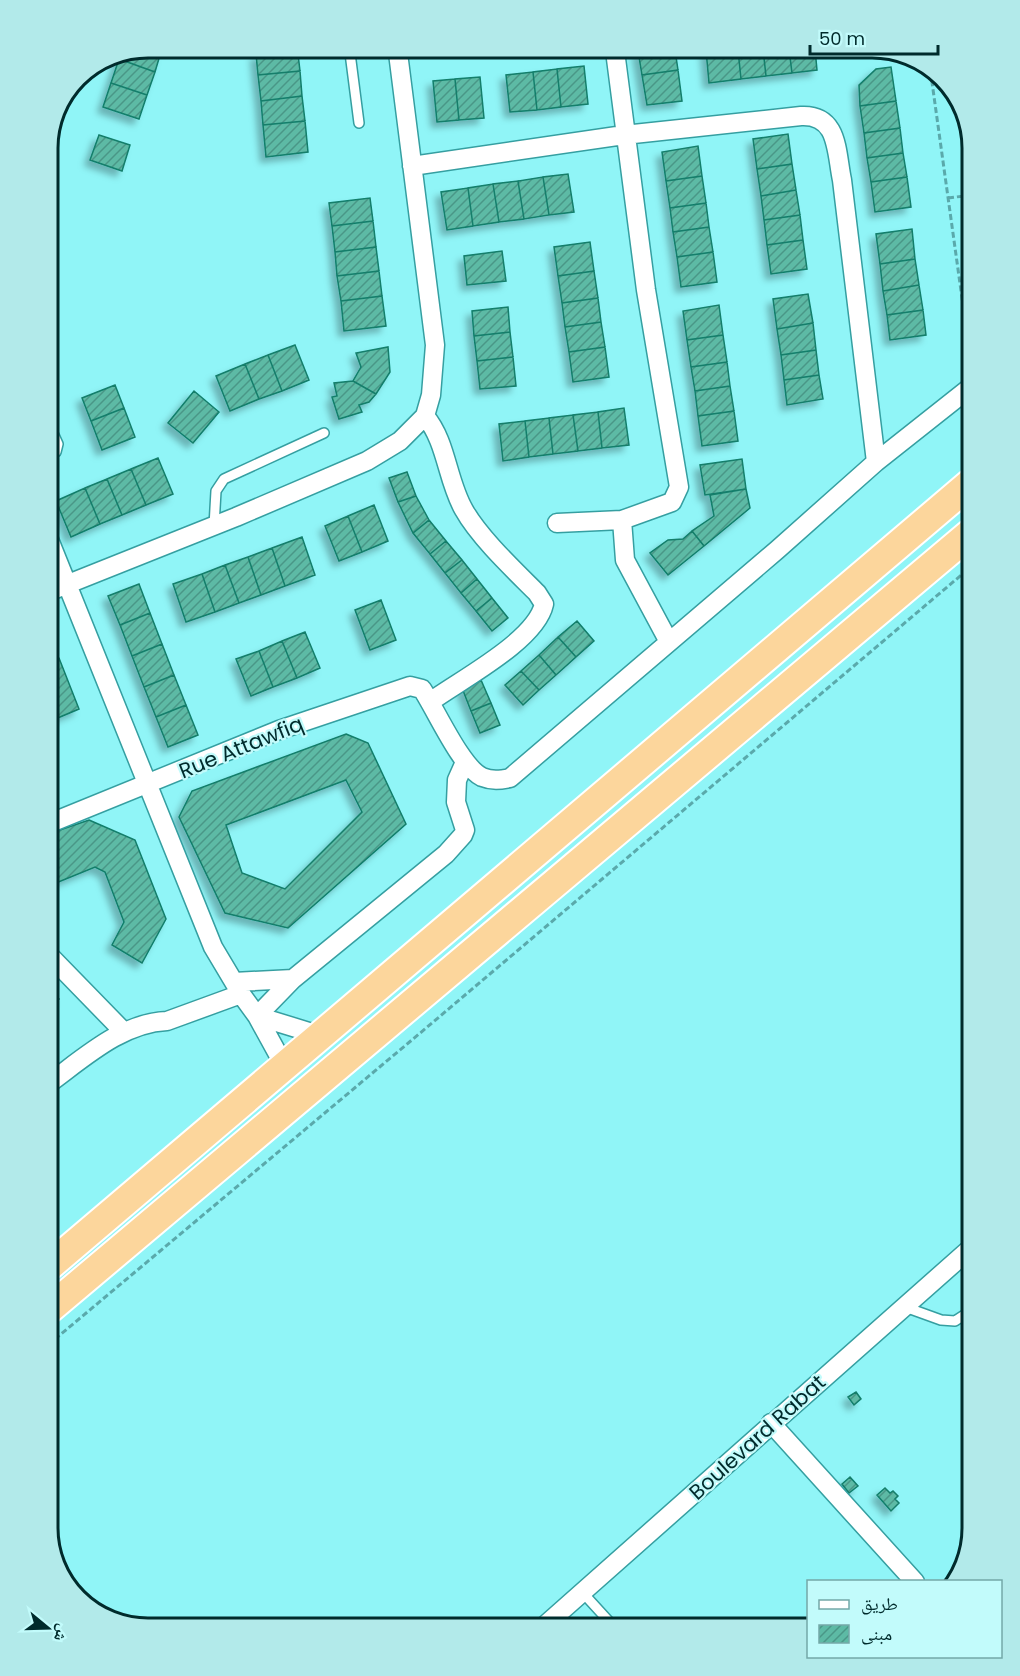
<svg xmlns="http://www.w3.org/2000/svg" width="1020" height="1676" font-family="Poppins,'Noto Naskh Arabic',sans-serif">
  <defs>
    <pattern id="building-hatch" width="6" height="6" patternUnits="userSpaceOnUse" patternTransform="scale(1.5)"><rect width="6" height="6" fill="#5dbaa5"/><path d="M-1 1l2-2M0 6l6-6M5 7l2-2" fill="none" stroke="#4a9787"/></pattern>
    <filter id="shadow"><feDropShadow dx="-5.5" dy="5.5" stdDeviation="3" flood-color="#0004"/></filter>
  </defs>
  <rect width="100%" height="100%" fill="#90f5f7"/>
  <path fill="url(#building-hatch)" stroke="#127e6b" stroke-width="1.5" fill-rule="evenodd" filter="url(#shadow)" d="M763,49L766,76L741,79L738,50Z
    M763,49H789L792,73L766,76Z
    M789,49H815L817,70L792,73Z
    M675,50L678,70L642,75L638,51Z
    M706,50H738L741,79L709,83Z
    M256,54H298L300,71L258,75Z
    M120,55H160L155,72L119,59Z
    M119,59L155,72L147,95L111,83Z
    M584,66L588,104L561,107L557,69Z
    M891,67L896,101L860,106L859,85L876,69Z
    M557,69L561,107L537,110L533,72Z
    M678,70L682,101L647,105L642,75Z
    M300,71L302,96L261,101L258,75Z
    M533,72L537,110L510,112L506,75Z
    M480,77L484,118L459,120L455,79Z
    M455,79L459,120L437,122L433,81Z
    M111,83L147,95L139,119L103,107Z
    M302,96L305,121L263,125L261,101Z
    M896,101L900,128L864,133L860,106Z
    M305,121L308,152L266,157L263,125Z
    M900,128L903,153L867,158L864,133Z
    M788,134L792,164L757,169L753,139Z
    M99,135L130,145L122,171L90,160Z
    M698,146L702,176L666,181L662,152Z
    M903,153L907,177L871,182L867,158Z
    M792,164L796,190L761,196L757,169Z
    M568,174L574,212L549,215L543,177Z
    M702,176L706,203L670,208L666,181Z
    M543,177L549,215L524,219L518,181Z
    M907,177L911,207L875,212L871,182Z
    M518,181L524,219L499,222L493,184Z
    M493,184L499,222L473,226L468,188Z
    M468,188L473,226L447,230L441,192Z
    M796,190L800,215L764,220L761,196Z
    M370,198L373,221L332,226L329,203Z
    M706,203L709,227L673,232L670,208Z
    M800,215L803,240L767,245L764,220Z
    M373,221L376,247L335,252L332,226Z
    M709,227L713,252L677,257L673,232Z
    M912,229L915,259L880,264L876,234Z
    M803,240L807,269L771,274L767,245Z
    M590,242L594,271L558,276L554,247Z
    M376,247L379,271L337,276L335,252Z
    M502,251L506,281L467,285L464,256Z
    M713,252L717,282L681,287L677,257Z
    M915,259L919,285L883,291L880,264Z
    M379,271L382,296L341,301L337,276Z
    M594,271L598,298L562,303L558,276Z
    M919,285L923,310L887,315L883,291Z
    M808,294L813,323L777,329L773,299Z
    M382,296L386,326L344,331L341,301Z
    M598,298L601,322L565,327L562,303Z
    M719,305L723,335L687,340L683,311Z
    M508,307L510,332L474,336L472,311Z
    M923,310L926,335L890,340L887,315Z
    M601,322L605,347L569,352L565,327Z
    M813,323L816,350L781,355L777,329Z
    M510,332L513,357L477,361L474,336Z
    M723,335L727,362L691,367L687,340Z
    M295,345L309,380L282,391L268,355Z
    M388,347L390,372L376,394L353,381L361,367L356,353Z
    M605,347L609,377L573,382L569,352Z
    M816,350L819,375L784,380L781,355Z
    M268,355L282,391L259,399L245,364Z
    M513,357L516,386L480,389L477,361Z
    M727,362L730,386L695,391L691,367Z
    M245,364L259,399L230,411L216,376Z
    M819,375L823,399L787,405L784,380Z
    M353,381L376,394L369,402L359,405L362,412L339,419L332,397L337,396L334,383Z
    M115,385L124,408L91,421L82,398Z
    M730,386L734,411L698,416L695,391Z
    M194,391L219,412L193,443L168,423Z
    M124,408L135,437L102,450L91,421Z
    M624,408L629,445L602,448L598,412Z
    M734,411L738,441L702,446L698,416Z
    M598,412L602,448L578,451L573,415Z
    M573,415L578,451L553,454L549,418Z
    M549,418L553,454L529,457L525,421Z
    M525,421L529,457L503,461L499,424Z
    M158,458L173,494L146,505L131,469Z
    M742,459L746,489L705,495L700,465Z
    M131,469L146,505L122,515L107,479Z
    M407,472L416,496L398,502L389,478Z
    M107,479L122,515L100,524L85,488Z
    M85,488L100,524L71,537L56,501Z
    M746,489L750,508L704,546L692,531L714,516L710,495Z
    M416,496L429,520L413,533L398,502Z
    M374,505L388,541L362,552L348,516Z
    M348,516L362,552L339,561L325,526Z
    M429,520L446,541L430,554L413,533Z
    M692,531L704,546L668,575L650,553L668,540L683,539Z
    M302,537L315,575L285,586L272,548Z
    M446,541L462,560L445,573L430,554Z
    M272,548L285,586L261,595L248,557Z
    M248,557L261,595L239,603L225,565Z
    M462,560L477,579L461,593L445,573Z
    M225,565L239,603L215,612L202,574Z
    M202,574L215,612L186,622L173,584Z
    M477,579L492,598L476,611L461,593Z
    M139,584L150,613L120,625L108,596Z
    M492,598L508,618L492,631L476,611Z
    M381,600L396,640L370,650L355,610Z
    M150,613L162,644L132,656L120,625Z
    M577,621L594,641L576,657L558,637Z
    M305,632L320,668L297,678L282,641Z
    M558,637L576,657L556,675L539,655Z
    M282,641L297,678L273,687L259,651Z
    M162,644L174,675L144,687L132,656Z
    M259,651L273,687L251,696L236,659Z
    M48,654L59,658L79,709L48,722Z
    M539,655L556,675L539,690L521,671Z
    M521,671L539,690L523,705L505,685Z
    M174,675L186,705L156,717L144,687Z
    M481,680L491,703L471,711L462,688Z
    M491,703L500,725L480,733L471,711Z
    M186,705L198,735L168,747L156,717Z
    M346,734L368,743L406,824L288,928L225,913L179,817L192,791ZM346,780L362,812L285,889L242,873L226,825Z
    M89,820L135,840L166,919L142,963L112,945L124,922L105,872L95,867L51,885L48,879V834Z
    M49,989L59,999L48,1010V990Z
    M856,1392L861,1399L854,1405L848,1397Z
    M850,1477L858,1486L849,1493L842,1484Z
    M885,1488L890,1493L893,1491L898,1496L895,1499L899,1503L891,1511L877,1495Z"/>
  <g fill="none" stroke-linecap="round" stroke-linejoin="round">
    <g stroke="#359fa1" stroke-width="12">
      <path id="service" d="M350,53L359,123
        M48,457L56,452L58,444L48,422
        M214,526L216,491L224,479L324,433
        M905,1307L941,1320L955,1321L972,1310
        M583,1593L615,1628"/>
    </g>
    <g stroke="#359fa1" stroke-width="21">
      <path id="minor" d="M412,166L624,135L801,116C839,114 836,152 842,180L876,462
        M425,416C447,442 447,481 464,510C479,537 514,570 537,593L544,604C536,641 460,680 430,702
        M622,520L625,560L669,642
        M557,523L622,520L672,502L679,487L646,290L615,51
        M48,537L213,947L241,994L257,1016L285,1067
        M48,592L236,517L367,461L400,441L425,416L431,395L435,345L398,53
        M48,824L279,730L410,686L422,689C436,710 461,767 482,777C492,781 500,780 510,778L777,550L876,462L972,386
        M48,954L123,1031
        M234,982L293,979
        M257,1016L293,979L446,854L463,835L465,830L456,802L457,780L465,762
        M257,1016L322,1036
        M48,1084C84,1058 121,1023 167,1021L241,994
        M771,1423L915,1582
        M542,1628L972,1247"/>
    </g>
    <g stroke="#fff" stroke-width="32">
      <path id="trunk" d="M48,1267L972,482
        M48,1310L972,532"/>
    </g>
    <path stroke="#5aa9ab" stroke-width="3" stroke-dasharray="6 3" stroke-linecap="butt" d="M934,73L931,75L972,370
      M948,198L972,195
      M963,461L972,453
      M48,1345L419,1034L972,566"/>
    <use href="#service" stroke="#fff" stroke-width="9"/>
    <use href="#minor" stroke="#fff" stroke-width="18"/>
    <use href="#trunk" stroke="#fcd69c" stroke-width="28"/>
  </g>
  <g text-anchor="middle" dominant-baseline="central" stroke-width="4.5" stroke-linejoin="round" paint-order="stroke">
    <g font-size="21" fill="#002b2c" stroke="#c2fbfb">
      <text transform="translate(241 747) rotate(-22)">Rue Attawfiq</text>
      <text transform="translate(757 1437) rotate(-42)">Boulevard Rabat</text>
    </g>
  </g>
  <path d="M0 0H1020V1676H0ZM148 58H872A90 90 0 0 1 962 148V1528A90 90 0 0 1 872 1618H148A90 90 0 0 1 58 1528V148A90 90 0 0 1 148 58Z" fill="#b2eaea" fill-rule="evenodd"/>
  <path fill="none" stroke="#002b2c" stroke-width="3" d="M148 58H872A90 90 0 0 1 962 148V1528A90 90 0 0 1 872 1618H148A90 90 0 0 1 58 1528V148A90 90 0 0 1 148 58Z"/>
  <rect x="807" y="1580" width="195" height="78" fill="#c2fbfb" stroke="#74a8a8" stroke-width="1.5"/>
  <rect x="819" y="1600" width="30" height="9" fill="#ffffff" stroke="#74a8a8" stroke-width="1.5"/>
  <text x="861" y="1610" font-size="18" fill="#002b2c">طريق</text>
  <rect x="819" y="1625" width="30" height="18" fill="url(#building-hatch)" stroke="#74a8a8" stroke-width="1.5"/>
  <text x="861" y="1640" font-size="18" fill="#002b2c">مبنى</text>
  <g transform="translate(48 1628) rotate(109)" stroke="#c2fbfb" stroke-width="4.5" paint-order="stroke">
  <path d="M0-4.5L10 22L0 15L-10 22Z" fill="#002b2c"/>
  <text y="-9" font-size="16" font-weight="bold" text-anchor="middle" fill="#002b2c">ش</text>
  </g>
  <path d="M810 45v9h128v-9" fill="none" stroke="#002b2c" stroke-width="3"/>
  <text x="819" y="45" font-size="18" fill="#002b2c" stroke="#c2fbfb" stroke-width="4.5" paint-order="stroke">50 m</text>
</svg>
